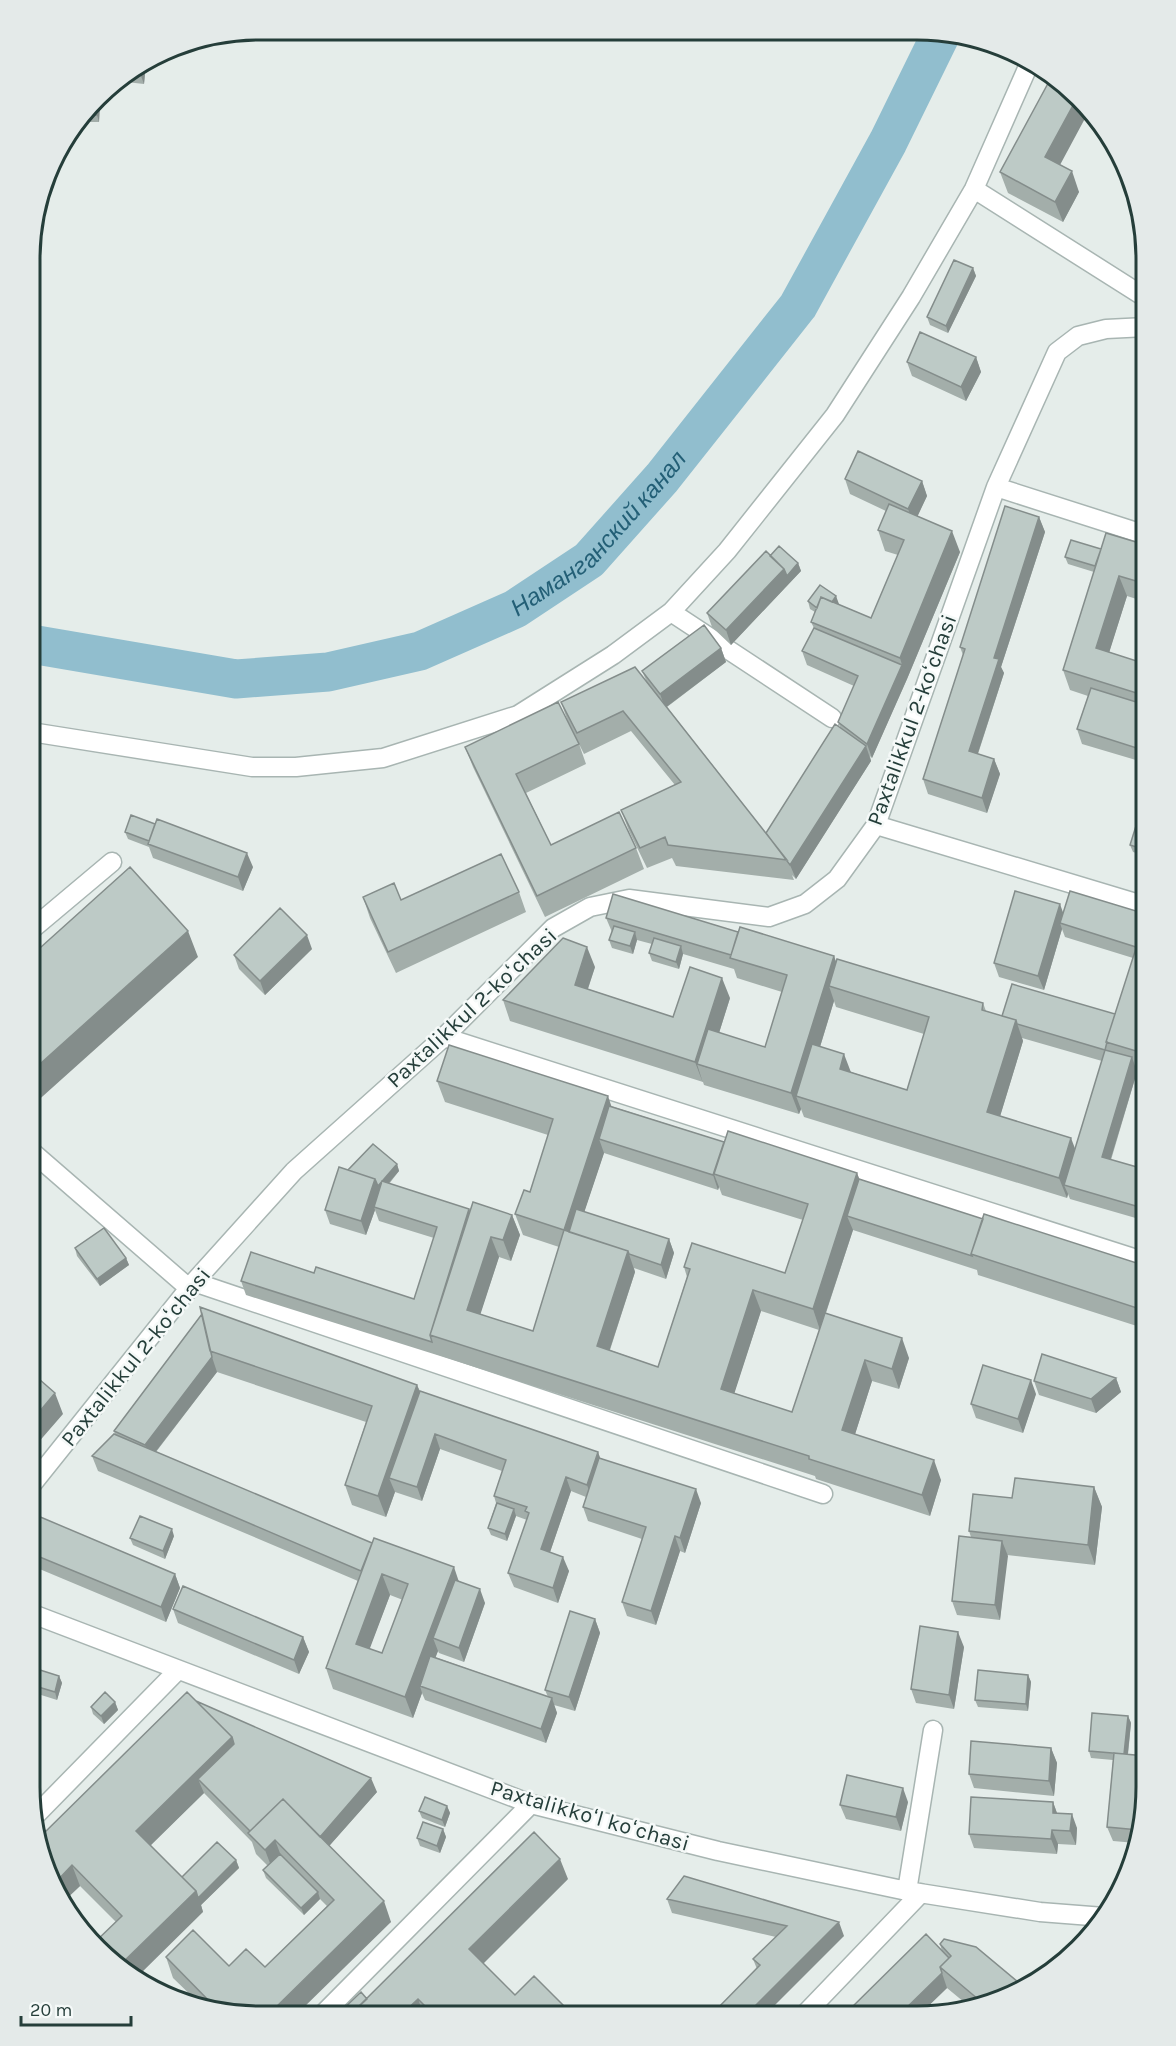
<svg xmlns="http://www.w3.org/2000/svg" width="1176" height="2046" font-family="Karla,sans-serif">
  <rect width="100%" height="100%" fill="#e5edea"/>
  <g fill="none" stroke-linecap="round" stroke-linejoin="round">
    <path stroke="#91bece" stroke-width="39" id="s1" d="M31,644L236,679L328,672L420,651L515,609L589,560L662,478L798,306L888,142L941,34"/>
    <g stroke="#a8b5b2" stroke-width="21">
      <path id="minor" d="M974,189L1146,298
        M996,487L1146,535
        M671,612L832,718
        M31,732L252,767H296L383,758L518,715L613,655L671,612L727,551L835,415L911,297L974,189L1030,62
        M876,825L1146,906
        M31,930L112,862
        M444,1037L1146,1262
        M31,1151L190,1289
        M194,1282L823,1494
        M30,1487L194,1282L294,1171L444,1037L553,928L590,907L629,899L769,917L805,904L837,879L876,825L996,487L1057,352L1078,336L1106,329L1146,327
        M30,1613L531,1804L718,1851L907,1891L1040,1912L1104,1917
        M35,1816L178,1670
        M907,1891L933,1730
        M323,2014L531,1804
        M803,2016L921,1893"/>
    </g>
    <use href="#minor" stroke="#fff" stroke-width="18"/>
  </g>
  <path fill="#a3aeaa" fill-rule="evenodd" d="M146,63L144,84L117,81Z
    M99,99L100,103L99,122H82Z
    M1060,165L1079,192L1063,222L1008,193L1000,172Z
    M973,268L976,276L948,333L930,325L927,317Z
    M976,357L981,372L966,401L912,376L907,362Z
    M845,479L922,481L927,496L917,516L960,552L907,679L872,758L870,756L871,761L796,879L792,875L794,880L676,866L672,858L647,868L629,831L621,810L675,785L631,731L584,754L568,722L561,702L646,680L642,671L721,648L726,662L667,707L766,833L840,727L838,722L854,686L807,665L802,651L814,628L811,622L815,612L810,609L808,601L836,596L838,604L871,618L898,555L885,551L878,530L886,511L850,494Z
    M1039,517L1045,532L1001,667L1004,673L978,754L994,759L1000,774L987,813L928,794L923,779L963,655L960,647Z
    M1146,545V602L1127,596L1109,652L1146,664V763L1082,744L1077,729L1088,696L1070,690L1063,670L1094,572L1068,564L1065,557L1101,549Z
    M770,556L798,563L801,571L731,645L712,627L707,613Z
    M579,744L586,764L526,793L551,845L636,848L644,869L545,917L473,767L465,747Z
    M1146,812V856L1133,852L1130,845Z
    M125,832L253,867L243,891L153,858L149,847L128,839Z
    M519,892L526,912L396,973L370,918L363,897L401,900Z
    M1063,912L1146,914V1072L1136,1069L1137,1072L1111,1160L1137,1167L1146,1155V1221L1070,1199L1068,1194L1067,1198L804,1117L801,1109L799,1114L704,1085L703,1082L510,1021L503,1000L595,967L588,989L673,1017L730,998L719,1033L765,1047L782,992L737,978L734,969L683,954L679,969L652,961L649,953L652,944L637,940L633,954L612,948L609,940L612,932L606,918L738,932L834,956L836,962L983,1003L986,1011L1002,1016L1115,1014L1133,958L1065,937L1062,929L1044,990L999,977L994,963ZM834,1001L836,1007L924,1034L907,1090L851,1072L820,1047ZM1022,1038L1102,1061L1075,1149L1000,1116L1023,1041Z
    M312,949L265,995L239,969L234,955Z
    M437,1081L611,1106L724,1142L857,1173L859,1179L983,1219L1146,1266V1347L1141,1333L1143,1328L978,1275L977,1270L853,1230L826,1313L909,1358L899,1389L872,1381L855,1434L941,1480L930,1516L816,1479L815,1476L437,1355L246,1295L241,1281L314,1273L414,1299L434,1238L379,1221L375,1210L366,1235L330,1224L325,1210L348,1170L397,1164L399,1171L389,1184L470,1212L512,1215L520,1235L511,1261L499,1257L480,1314L533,1331L559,1247L523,1235L515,1214L530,1192L548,1135L445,1102ZM604,1153L718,1190L719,1187L722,1195L803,1220L785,1273L684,1267L687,1277L658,1367L610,1350L635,1272L634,1268L666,1279L674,1253L669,1239L584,1212ZM761,1311L819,1330L792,1412L734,1393Z
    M75,1248L126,1258L129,1265L100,1286L77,1256Z
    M202,1314L417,1385L420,1391L598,1452L600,1458L701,1503L685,1553L680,1551L656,1625L627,1616L622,1602L642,1539L588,1521L583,1507L586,1497L571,1491L550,1552L569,1571L558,1603L514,1587L508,1573L527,1520L516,1516L507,1541L491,1535L488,1528L496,1503L494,1496L502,1471L440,1449L422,1501L395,1492L386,1517L352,1505L345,1485L366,1422L217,1372L216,1368L217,1372L156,1452L459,1581L485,1603L464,1662L439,1653L438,1651L435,1657L548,1697L545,1690L595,1619L600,1633L575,1711L554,1705L557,1713L546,1743L425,1700L422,1693L413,1718L333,1689L326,1668L358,1581L98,1471L92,1456L115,1435L114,1431ZM390,1595L403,1600L382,1653L369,1649Z
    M1116,1378L1121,1392L1096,1413L1039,1395L1034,1381Z
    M1036,1394L1023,1433L976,1418L971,1404Z
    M1094,1487L1102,1507L1095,1565L1007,1555L1000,1620L957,1615L952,1601L971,1537L969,1531L1012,1498Z
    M30,1535L175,1574L180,1588L166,1622L30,1565Z
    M174,1536L165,1559L133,1545L130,1538Z
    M173,1609L303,1637L309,1652L299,1674L178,1623Z
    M964,1647L954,1709L916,1703L911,1689Z
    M1028,1675L1031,1682L1028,1711L978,1707L975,1700Z
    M59,1676L62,1683L57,1700L38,1694L35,1686Z
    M196,1701L377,1792L329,1846L391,1922L229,2014L201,2005L173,1978L166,1957L229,1966L265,1967L327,1906L320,1899L304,1915L266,1878L263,1870L268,1866L256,1854L252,1842L204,1793L150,1845L182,1877L236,1860L239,1868L201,1905L203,1912L116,1922L80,1886L63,1902L42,1861Z
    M115,1702L118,1710L104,1724L93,1714L91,1707Z
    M1128,1716L1131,1723L1128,1755L1145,1802L1136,1843L1113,1841L1107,1827L1113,1760L1091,1758L1089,1751Z
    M1051,1748L1057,1763L1054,1796L974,1788L969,1774Z
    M908,1802L901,1831L846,1819L840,1805Z
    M1053,1802L1057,1813L1077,1828L1076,1845L1058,1844L1057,1854L974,1848L969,1834Z
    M447,1806L450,1813L445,1827L422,1818L419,1811Z
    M443,1829L446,1837L440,1853L420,1846L417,1838Z
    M568,1879L483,1963L515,1995L567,2015L338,2014L367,1999Z
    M667,1899L844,1936L757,1969L753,1959L776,1937L672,1913Z
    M940,1944L1024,1987L991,2004L970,2007L947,1988L918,2016L942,1951Z"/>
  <path fill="#848d8b" d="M146,63L144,84L138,68Z
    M1077,98L1089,111L1053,178L1045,157Z
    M99,99L100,103L99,122L97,115V101Z
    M1072,171L1079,192L1063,222L1055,202Z
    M973,268L976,276L948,333L946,326Z
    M976,357L981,372L966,401L961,387Z
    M922,481L927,496L914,524L908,509Z
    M1039,517L1045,532L1001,667L1004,673L974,765L969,751L994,658Z
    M952,531L960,552L907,679L872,758L867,744L902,665L900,658Z
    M798,563L801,571L731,645L726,630L784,569Z
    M1119,576L1127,596L1104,669L1096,648Z
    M836,596L839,604L827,620L824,613Z
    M721,648L726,662L665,708L660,694Z
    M866,746L871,761L796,879L790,865Z
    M994,759L1000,774L987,813L982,798Z
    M247,853L253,867L243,891L238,877Z
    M1060,904L1065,918L1060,923L1062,929L1044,990L1038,976Z
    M188,931L198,957L33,1105L31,1098V1072Z
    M635,932L637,940L633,954L630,946Z
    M307,935L312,949L265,995L260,981Z
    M681,946L683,954L679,969L676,962Z
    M587,947L595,967L582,1006L575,985Z
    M834,956L841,977L829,986L834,1001L804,1099L796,1096L801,1109L799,1114L791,1093Z
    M722,978L730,998L708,1068L697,1064L703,1083L695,1062Z
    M1146,996V1040L1137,1022Z
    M1016,1020L1023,1041L995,1133L987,1112Z
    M844,1054L852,1075L840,1069Z
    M1132,1057L1137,1072L1107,1171L1102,1157Z
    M608,1096L615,1117L599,1139L604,1153L576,1237L564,1230Z
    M1071,1138L1079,1159L1064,1185L1068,1194L1067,1198L1059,1178Z
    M397,1164L399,1171L380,1193L374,1207L375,1210L366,1235L361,1221L375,1179Z
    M857,1173L865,1193L847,1216L853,1230L820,1330L813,1309Z
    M714,1174L719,1187L718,1190L713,1175Z
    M36,1187L39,1194L31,1200V1191Z
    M469,1209L474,1223L438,1307Z
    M512,1215L520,1235L511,1261L503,1240Z
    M491,1237L499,1257L475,1331L467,1310Z
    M669,1239L674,1253L666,1279L661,1265Z
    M628,1251L635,1272L604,1367L597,1346Z
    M126,1258L129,1265L100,1286L97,1279Z
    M753,1290L761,1311L729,1410L721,1389Z
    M902,1338L909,1358L899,1389L892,1369Z
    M211,1354L217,1372L150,1459L145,1445Z
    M865,1360L872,1381L850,1450L842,1430Z
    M1116,1378L1121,1392L1096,1413L1091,1399Z
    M1031,1380L1036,1394L1023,1433L1018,1419Z
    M417,1385L425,1405L389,1478L395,1492L386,1517L378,1496Z
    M55,1393L63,1414L30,1452V1423Z
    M435,1434L440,1449L422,1501L417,1487Z
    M598,1452L603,1466L592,1499L587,1485Z
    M934,1460L941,1480L930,1516L922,1495Z
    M566,1477L571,1491L546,1564L541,1549Z
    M1094,1487L1102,1507L1095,1565L1088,1545Z
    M696,1489L701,1503L685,1553L680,1538Z
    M514,1509L516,1516L507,1541L505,1534Z
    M172,1529L174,1536L165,1559L163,1551Z
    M675,1536L680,1551L656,1625L651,1611Z
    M1002,1541L1008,1556L1000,1620L995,1605Z
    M563,1557L569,1571L558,1603L553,1588Z
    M454,1567L461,1588L433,1638L438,1651L424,1688L420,1686L422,1693L413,1718L405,1697Z
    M175,1574L180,1588L166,1622L161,1607Z
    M382,1574L390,1595L364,1664L356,1644Z
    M480,1589L485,1603L464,1662L459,1648Z
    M595,1619L600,1633L575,1711L569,1697Z
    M958,1632L964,1647L954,1709L949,1695Z
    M303,1637L309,1652L299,1674L294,1660Z
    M1028,1675L1031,1682L1028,1711L1026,1704Z
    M59,1676L62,1683L57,1700L55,1692Z
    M552,1698L557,1713L546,1743L541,1729Z
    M115,1702L118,1710L104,1724L101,1716Z
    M1128,1716L1131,1723L1127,1761L1124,1754Z
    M232,1737L240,1758L198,1779L204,1793L144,1852L136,1831Z
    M1051,1748L1057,1763L1054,1796L1049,1781Z
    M371,1778L377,1792L323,1853L318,1839Z
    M30,1779L35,1792L31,1795L30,1786Z
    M1145,1779V1802L1142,1818Z
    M903,1788L908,1802L901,1831L896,1817Z
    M1053,1802L1058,1816L1053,1813Z
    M447,1806L450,1813L445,1827L442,1820Z
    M1072,1814L1077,1828L1076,1845L1070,1831Z
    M443,1829L446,1837L440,1853L437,1846Z
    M1052,1830L1058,1844L1057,1854L1051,1839Z
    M275,1840L283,1861L273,1871L265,1850Z
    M560,1859L568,1879L477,1970L469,1949Z
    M236,1860L239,1868L201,1905L203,1912L136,1978L119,1966L196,1891Z
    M72,1865L80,1886L63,1902L54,1884Z
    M318,1892L320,1899L304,1915L301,1908Z
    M384,1901L391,1922L297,2014H274L273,2010Z
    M839,1922L844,1936L764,2016H745Z
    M942,1973L947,1988L918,2016H898Z
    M418,1999L424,2015L402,2014Z
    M563,2005L567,2015H553Z"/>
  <path fill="#bdcac6" stroke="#848d8b" stroke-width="1.5" fill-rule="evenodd" d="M1052,76L1068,87L1077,98L1045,157L1072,171L1055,202L1000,172Z
    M97,101V115H87Z
    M954,260L973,268L946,326L927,317Z
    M920,332L976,357L961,387L907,362Z
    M858,451L922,481L908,509L845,479Z
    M889,504L952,531L900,658L811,622L821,597L871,618L904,540L878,530Z
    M1005,506L1039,517L994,658L999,659L969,751L994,759L982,798L923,779L965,649L960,647Z
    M1106,533L1146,545V584L1119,576L1096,648L1146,664V696L1063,670Z
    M1071,540L1101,549L1095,566L1065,557Z
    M779,546L798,563L787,576L784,569L770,556Z
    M766,551L784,569L726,630L707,613Z
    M820,585L836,596L832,602L821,597L817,608L808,601Z
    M704,625L721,648L660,694L642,671Z
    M814,628L902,665L867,744L838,722L858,676L802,651Z
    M635,667L787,860L668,845L665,837L640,848L621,810L681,782L623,711L577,733L561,702Z
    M1091,688L1146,705V751L1077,729Z
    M558,702L579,744L516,774L551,845L619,812L636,848L537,896L465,747Z
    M835,724L866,746L790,865L766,833Z
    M1141,810L1146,812V850L1130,845Z
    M131,815L155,824L149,841L125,832Z
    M157,819L247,853L238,877L148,844Z
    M501,854L519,892L388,952L363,897L394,883L401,900Z
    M130,867L188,931L31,1072V956Z
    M1015,891L1060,904L1038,976L994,963Z
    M1070,891L1146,914V917L1136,947L1060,923Z
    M613,894L738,932L731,955L606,918Z
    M280,908L307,935L260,981L234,955Z
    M1146,917V996L1137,1022L1146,1025V1054L1106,1042Z
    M614,926L635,932L630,946L609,940Z
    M740,927L834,956L791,1093L697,1064L708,1029L765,1047L787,975L730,958Z
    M563,938L587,947L575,985L673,1017L690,967L722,978L695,1062L503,1000Z
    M654,938L681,946L676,962L649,953Z
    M837,959L983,1003L982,1010L1016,1020L987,1112L1071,1138L1059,1178L796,1096L812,1044L844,1054L840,1069L907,1090L929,1017L829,986Z
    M1012,984L1115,1014L1106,1042H1107L1105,1050L1017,1024L1016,1020L1002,1016Z
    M449,1045L608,1096L564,1230L628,1251L597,1346L658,1367L690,1269L684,1267L692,1243L785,1273L808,1204L714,1174L728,1131L857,1173L813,1309L753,1290L721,1389L792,1412L825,1313L902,1338L892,1369L865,1360L842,1430L934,1460L922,1495L809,1459V1456L430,1335L473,1202L512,1215L503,1240L491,1237L467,1310L533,1331L564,1230L515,1214L524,1190L530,1192L553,1119L437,1081Z
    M1105,1050L1132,1057L1102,1157L1137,1167L1141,1154L1146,1155V1209L1064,1185Z
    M609,1106L724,1142L713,1175L599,1139Z
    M373,1144L397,1164L378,1186L375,1179L348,1170Z
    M339,1167L375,1179L361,1221L325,1210Z
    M31,1179L36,1187L31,1191Z
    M859,1179L983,1219L971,1254L972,1256L847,1216Z
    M382,1181L469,1209L430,1335L432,1342L241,1281L251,1252L314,1273L316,1267L414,1299L437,1227L374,1207Z
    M576,1209L669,1239L661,1265L629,1254L628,1251L569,1232Z
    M984,1214L1146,1266V1311L971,1254Z
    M104,1228L126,1258L97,1279L75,1248Z
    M200,1307L417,1385L378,1496L345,1485L372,1406L210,1351Z
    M202,1314L212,1357L145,1445L114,1431Z
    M1146,1318V1335L1141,1333Z
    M1042,1354L1116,1378L1091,1399L1034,1381Z
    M983,1365L1031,1380L1018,1419L971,1404Z
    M31,1372L55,1393L30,1423Z
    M420,1391L598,1452L587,1485L566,1477L541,1549L563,1557L553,1588L508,1573L529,1513L525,1511L527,1507L494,1496L506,1460L435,1434L417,1487L389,1478Z
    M114,1434L372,1543L361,1571L92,1456Z
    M599,1458L696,1489L680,1538L675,1536L651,1611L622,1602L646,1527L583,1507Z
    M1015,1478L1094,1487L1088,1545L969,1531L973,1494L1012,1498Z
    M497,1503L514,1509L505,1534L488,1528Z
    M38,1516L175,1574L161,1607L30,1553V1535Z
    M140,1516L172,1529L163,1551L130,1538Z
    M959,1536L1002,1541L995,1605L952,1601Z
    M374,1538L454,1567L405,1697L326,1668ZM382,1574L408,1584L382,1653L356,1644Z
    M455,1580L480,1589L459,1648L433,1638Z
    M183,1586L303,1637L294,1660L173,1609Z
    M570,1611L595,1619L569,1697L545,1690Z
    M920,1626L958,1632L949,1695L911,1689Z
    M430,1656L552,1698L541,1729L420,1686Z
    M40,1670L59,1676L55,1692L35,1686Z
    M978,1670L1028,1675L1026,1704L975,1700Z
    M105,1692L115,1702L101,1716L91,1707Z
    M187,1692L232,1737L136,1831L196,1891L119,1966L108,1959L94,1943L122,1916L72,1865L54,1884L42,1861L39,1838Z
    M196,1701L371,1778L320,1837L283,1799L250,1831L198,1779L234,1744L232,1737Z
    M1092,1713L1128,1716L1124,1754L1089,1751Z
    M971,1741L1051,1748L1049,1781L969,1774Z
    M1114,1753L1145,1756V1779L1142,1818L1139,1830L1107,1827Z
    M847,1775L903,1788L896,1817L840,1805Z
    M425,1797L447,1806L442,1820L419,1811Z
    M971,1797L1053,1802V1813L1072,1814L1070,1831L1052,1830L1051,1839L969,1834Z
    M283,1799L384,1901L273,2010L276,2014H229L219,2011L166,1957L193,1930L229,1966L246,1949L265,1967L334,1900L275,1840L265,1850L248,1833Z
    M423,1822L443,1829L437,1846L417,1838Z
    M534,1832L560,1859L469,1949L515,1995L534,1976L563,2005L553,2015H434L418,1999L402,2014H351Z
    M217,1842L236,1860L198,1898L196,1891L182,1877Z
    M280,1854L318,1892L301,1908L263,1870Z
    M684,1876L839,1922L745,2016L711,2015L760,1965L753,1959L787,1926L667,1899Z
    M926,1934L949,1958L940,1967L942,1973L898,2016H843Z
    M944,1939L976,1947L1024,1987L991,2004L985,2005L940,1967L951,1956L940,1944Z
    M361,1992L367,1999L351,2014H338Z"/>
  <g text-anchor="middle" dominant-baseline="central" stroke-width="5" stroke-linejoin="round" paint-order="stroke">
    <g font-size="22" fill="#253e3a" stroke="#f5f9f8">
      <text transform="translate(912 720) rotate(-70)">Paxtalikkul 2-koʻchasi</text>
      <text transform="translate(472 1008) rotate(-43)">Paxtalikkul 2-koʻchasi</text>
      <text transform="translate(136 1357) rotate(-51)">Paxtalikkul 2-koʻchasi</text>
      <text transform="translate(590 1816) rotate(16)">Paxtalikkoʻl koʻchasi</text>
    </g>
    <g font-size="24" font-style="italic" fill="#235f76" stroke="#f5f9f8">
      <text stroke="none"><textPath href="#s1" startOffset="612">Наманганский канал</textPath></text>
    </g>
  </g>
  <path d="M0 0H1176V2046H0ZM259 40H917A219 219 0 0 1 1136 259V1787A219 219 0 0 1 917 2006H259A219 219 0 0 1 40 1787V259A219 219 0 0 1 259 40Z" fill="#e4eae9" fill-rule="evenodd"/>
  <path fill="none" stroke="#253e3a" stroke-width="3" d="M259 40H917A219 219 0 0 1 1136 259V1787A219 219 0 0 1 917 2006H259A219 219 0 0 1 40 1787V259A219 219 0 0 1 259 40Z"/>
  <path d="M21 2016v9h110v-9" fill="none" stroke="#253e3a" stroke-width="3"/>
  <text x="30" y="2016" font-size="18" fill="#253e3a" stroke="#f5f9f8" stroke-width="4.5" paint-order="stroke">20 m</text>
</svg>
